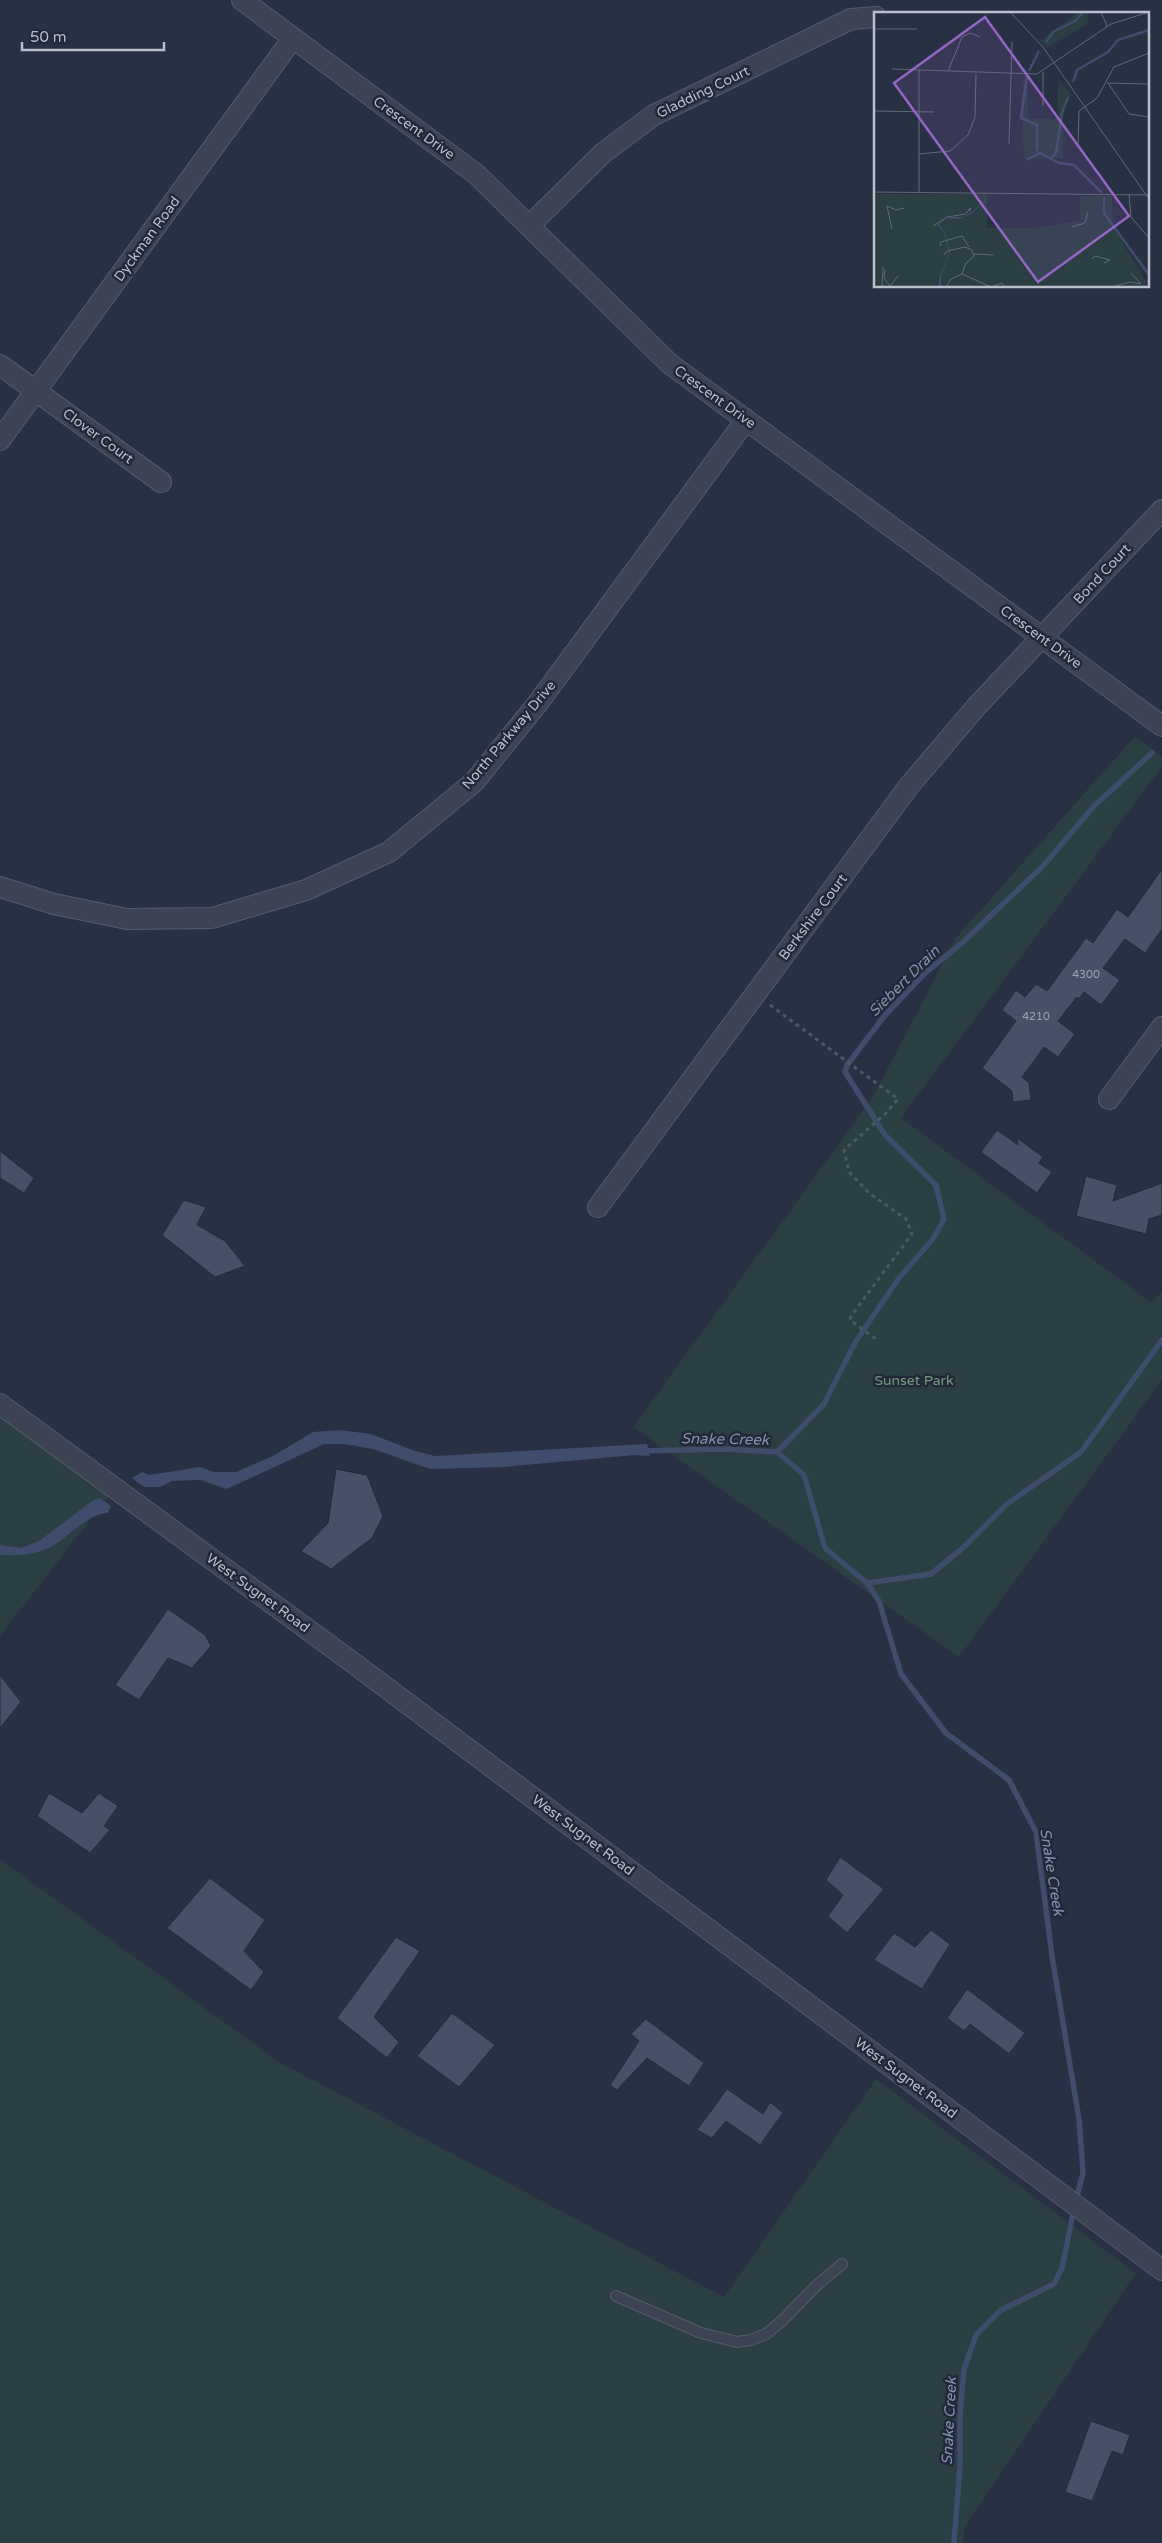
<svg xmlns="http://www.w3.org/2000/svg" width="1162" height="2543" font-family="'Varela Round',sans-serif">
  <rect width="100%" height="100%" fill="#283043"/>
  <path fill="#2a3e44" d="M1135,736L1162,756V767L901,1118L1152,1303L1162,1291V1380L959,1657L633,1427L872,1098L956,938Z
    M0,1417L109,1496L0,1636Z
    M0,1859L279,2062L724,2297L876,2079L1136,2273L964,2528L963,2543H0Z"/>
  <path fill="#3f4c6c" d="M340,1430L371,1434L415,1451L435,1456L647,1444L650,1456L635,1455L503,1467L430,1469L373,1449L344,1444H324L227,1489L200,1480L172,1481L160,1487H144L132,1478L142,1472L149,1475L200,1467L214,1472H236L273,1456L313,1432Z
    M100,1498L111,1506L108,1513C87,1514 71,1535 54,1545C37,1555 19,1556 0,1555V1545L21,1548L39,1541L92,1501Z"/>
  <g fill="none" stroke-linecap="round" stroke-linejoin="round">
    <path stroke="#3f4c6c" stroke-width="5.5" d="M642,1451L723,1449L777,1452L804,1475L825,1548L867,1583L879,1601L901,1674L946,1733L1009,1780L1036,1832L1052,1956L1079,2119L1083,2173L1076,2200
      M777,1452L824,1404L856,1341L899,1278L933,1239L944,1219L936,1185L885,1135L845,1072L847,1065L886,1014L925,973L962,943L1043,866L1094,806L1152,753
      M867,1583L931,1574L964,1547L1007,1504L1081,1452L1162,1340
      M954,2543L960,2466V2415L964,2369L976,2335L1001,2310L1054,2284L1062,2268L1074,2209"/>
  </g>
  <path fill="#475065" stroke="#232a3a" d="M1162,869V929L1145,953L1125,939L1103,968L1120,980L1101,1005L1084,992L1079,999L1077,997L1058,1021L1075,1034L1058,1057L1044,1047L1022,1077L1029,1083L1031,1100L1013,1102L1012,1091L982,1068L1016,1021L1002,1010L1016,990L1025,997L1036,984L1047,991L1086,938L1093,943L1117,909L1128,917Z
    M997,1130L1018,1145L1017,1138L1043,1157L1039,1163L1052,1172L1037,1193L981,1152Z
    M0,1151L34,1178L24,1193L0,1178Z
    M1086,1176L1117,1185L1113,1201L1162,1183V1215L1149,1219L1146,1234L1076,1216Z
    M184,1200L206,1207L197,1225L225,1241L245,1266L215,1277L162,1235Z
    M336,1469L367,1475L383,1516L372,1538L331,1569L301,1551L328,1523Z
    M168,1609L205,1635L211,1646L192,1668L168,1658L139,1700L115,1685Z
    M0,1675L21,1702L0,1728Z
    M49,1793L82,1813L99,1793L118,1806L104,1826L110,1830L90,1853L37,1816Z
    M840,1857L884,1889L847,1933L828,1916L843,1895L826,1880Z
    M210,1878L265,1920L244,1951L264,1972L251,1990L167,1928Z
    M931,1930L950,1944L922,1989L874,1960L894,1933L915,1947Z
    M396,1937L420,1951L374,2017L399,2042L387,2058L337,2018Z
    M967,1989L1025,2033L1009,2054L970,2024L964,2031L947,2018Z
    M452,2013L495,2045L459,2087L417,2056Z
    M646,2019L704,2063L689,2086L647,2058L617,2090L610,2085L639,2041L631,2034Z
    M727,2089L763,2114L770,2102L783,2113L760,2145L726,2121L712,2138L697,2130Z
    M1091,2421L1130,2435L1123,2455L1112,2451L1092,2501L1065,2492Z"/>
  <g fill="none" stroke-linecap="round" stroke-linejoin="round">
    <g stroke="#555b6a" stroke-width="12">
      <path id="service" d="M616,2296L701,2333L737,2342L751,2340L766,2334L782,2321L817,2285L842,2264"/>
    </g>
    <g stroke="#555b6a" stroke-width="22">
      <path id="minor" d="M242,0L476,174L670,364L1162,726
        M530,225L603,153L654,115L851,19L876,17
        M0,365L161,482
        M0,440L293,38
        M0,887L54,904L127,919L212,918L306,890L389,852L474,782L538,703L746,420
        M1109,1099L1162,1027
        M598,1207L909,786L976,707L1162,510
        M0,1404L352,1662L1162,2270"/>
    </g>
    <path stroke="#495b60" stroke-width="3" stroke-dasharray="4 4" stroke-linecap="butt" d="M770,1005L898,1099L885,1114L844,1150L849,1172L869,1193L906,1219L912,1234L851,1316L850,1320L877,1340"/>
    <use href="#service" stroke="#3c4353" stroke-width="10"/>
    <use href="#minor" stroke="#3c4353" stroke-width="20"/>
  </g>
  <g text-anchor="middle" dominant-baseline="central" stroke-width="5" stroke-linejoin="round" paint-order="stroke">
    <g font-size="11" fill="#9da3b2">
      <text x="1086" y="974">4300</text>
      <text x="1036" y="1016">4210</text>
    </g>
    <g font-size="14" fill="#babfcc" stroke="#212838">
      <text transform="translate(703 92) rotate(-26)">Gladding Court</text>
      <text transform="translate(414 128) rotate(36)">Crescent Drive</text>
      <text transform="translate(147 239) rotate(-54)">Dyckman Road</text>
      <text transform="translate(715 397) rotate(36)">Crescent Drive</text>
      <text transform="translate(98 436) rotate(36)">Clover Court</text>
      <text transform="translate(1102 574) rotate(-47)">Bond Court</text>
      <text transform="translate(1041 637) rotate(36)">Crescent Drive</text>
      <text transform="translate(509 735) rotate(-50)">North Parkway Drive</text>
      <text transform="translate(813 917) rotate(-53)">Berkshire Court</text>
      <text transform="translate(258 1593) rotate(36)">West Sugnet Road</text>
      <text transform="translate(583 1835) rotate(37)">West Sugnet Road</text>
      <text transform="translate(906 2078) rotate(37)">West Sugnet Road</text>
    </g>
    <g font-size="14" fill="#729d81" stroke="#212838">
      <text x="914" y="1380">Sunset Park</text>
    </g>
    <g font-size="15" font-style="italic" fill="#8291b2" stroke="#212838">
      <text transform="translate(904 981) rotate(-45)">Siebert Drain</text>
      <text transform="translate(725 1439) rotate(1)">Snake Creek</text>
      <text transform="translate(1052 1872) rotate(81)">Snake Creek</text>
      <text transform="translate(949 2421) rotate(-87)">Snake Creek</text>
    </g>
  </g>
  <g transform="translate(874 12)">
    <rect width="275" height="275" fill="#283043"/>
    <path d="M204,0H213L215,7L212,13L173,36L167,28ZM150,64H154V107H184V66L197,83L189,103V146L150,147L148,90ZM3,182H113V216H159L206,209V184H238L239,214L275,275H0V190Z" fill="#2a3e44"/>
    <path d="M114,182L110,191L95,203L86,207H71L65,213L71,220L76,241L67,263V273L64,275L66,263L75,242L70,220L63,213L69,208L78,205H90L109,191Z" fill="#3f4c6c"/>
    <path fill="none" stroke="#3f4c6c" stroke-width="2.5" d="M172,30L179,20L201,9L209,0M155,59L165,39M153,65L147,106L163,113V139M199,70L203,58L234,40L244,28L275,18M178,145L182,141L188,101L194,85M153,148L166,141L185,151L200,153L228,181M230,185V201L275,263"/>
    <path fill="none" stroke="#62697a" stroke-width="1" d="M136,0L169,35L275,187M227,0L233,14M0,17H43M18,57L163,62L237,12L275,0M74,59L88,25L96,21L106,25M233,71L275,72M234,71L255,102L275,105M169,94V60M0,99L60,100M135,132L138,30M204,133L205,99L223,86L240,55L275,41M45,142L76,139L94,123L101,105L102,62M0,180L275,183M45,181V58M255,183L257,205L275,226M59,214L73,205L92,202L96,196L97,197L95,199M198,215L211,211L214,200M18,217L13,194L22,198L30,196M66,234L67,230L88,224L95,235M100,242L119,243M70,243L73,239L91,235L98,238L100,244L92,251L88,262M218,247L221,244L236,248L230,251M11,258L10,266L16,274L24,264M241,274L256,270L267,272L257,261M8,275L9,255M72,275L77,267L88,262L117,275M117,275L128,271L131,275"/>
    <path fill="#9467c4" fill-opacity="0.15" stroke="#9467c4" stroke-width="2.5" d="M111,5L255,204L164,270L20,71Z"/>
    <rect width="275" height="275" fill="none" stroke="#babfcc" stroke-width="2.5"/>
  </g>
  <path d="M22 42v8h142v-8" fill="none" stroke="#babfcc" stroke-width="2.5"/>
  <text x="30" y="42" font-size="15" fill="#babfcc" stroke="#212838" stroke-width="4" paint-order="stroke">50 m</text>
</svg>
